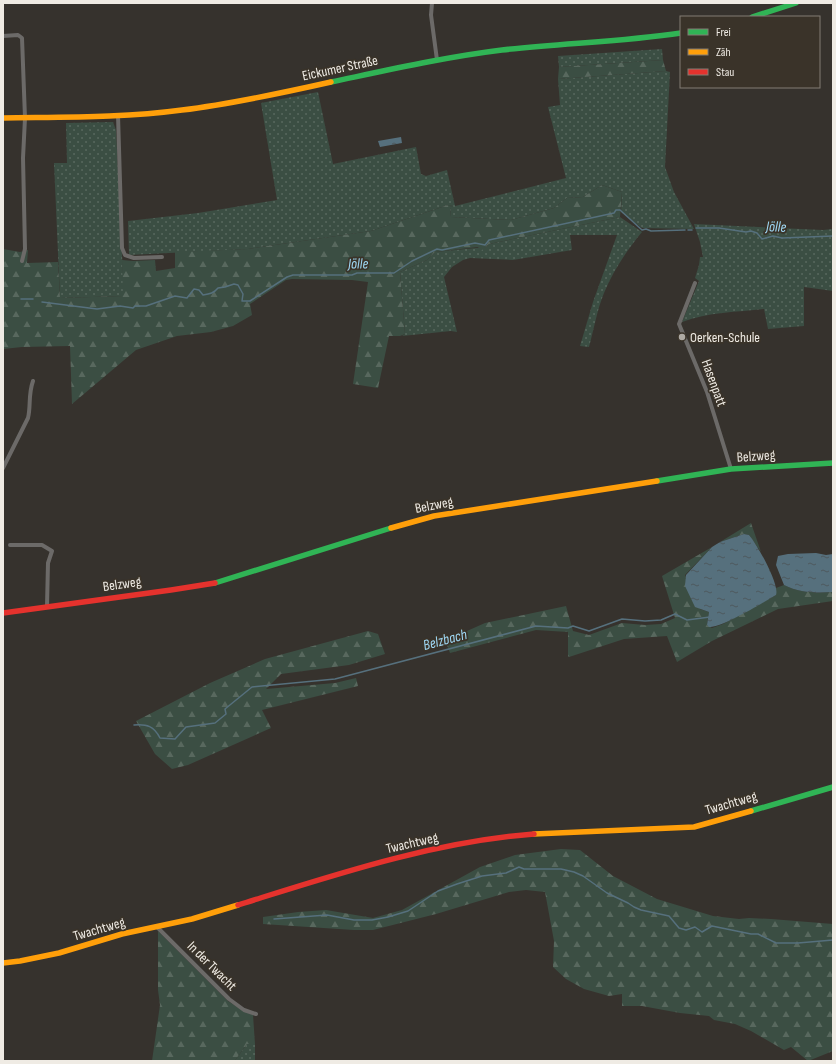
<svg xmlns="http://www.w3.org/2000/svg" width="836" height="1064" font-family="'Sofia Sans Condensed',sans-serif">
  <defs>
    <pattern id="grass-dots" width="8" height="8" patternUnits="userSpaceOnUse"><rect width="8" height="8" fill="#3b4e43"/><path d="M2 2h.1M6 6h.1" fill="none" stroke="#58685e" stroke-width="1.8" stroke-linecap="round"/></pattern>
    <pattern id="forest-firs" width="22" height="20" patternUnits="userSpaceOnUse"><rect width="22" height="20" fill="#3b4e43"/><path d="M5 1l3.5 6h-7zM16 11l3.5 6h-7z" fill="#58685e"/></pattern>
    <pattern id="water-ripples" width="26" height="14" patternUnits="userSpaceOnUse"><rect width="26" height="14" fill="#56707d"/><path d="M2 4q2-2 4 0t4 0M15 11q2-2 4 0t4 0" fill="none" stroke="#4e595e"/></pattern>
  </defs>
  <rect width="100%" height="100%" fill="#36322d"/>
  <path fill="url(#grass-dots)" d="M662,49L663,60L559,67L558,56Z
    M666,71L670,72L665,167L674,192L694,229L642,228L621,212L622,192L602,185L583,197L567,198L554,208L511,220L451,217L450,207L453,206L448,205L371,231L248,249L129,255L128,221L198,213L277,200L261,103L318,92L333,164L416,147L421,174L426,176L447,170L455,206L566,178L548,107L560,105L558,79Z
    M113,122L116,130L124,296L60,298L54,163H67L66,123Z
    M620,217L642,232C627,250 613,271 604,293C597,310 594,329 589,347L580,346L593,302L617,235H570L572,250L513,260L470,258L463,260L452,267L444,277L457,332L451,331L402,336L405,334L400,272L427,260L435,252L486,247L489,244Z
    M694,224L823,230L833,229V291L804,287V326L768,329L764,309C737,312 708,312 682,322L699,281L695,278L699,265L700,257H703L700,242Z
    M247,1044H255V1061H235L236,1059Z"/>
  <path fill="url(#forest-firs)" d="M663,60L666,71L558,79L559,67Z
    M602,185L622,192L620,217L489,244L481,251L478,247L435,252L427,260L400,272L405,334L400,336H389L378,388L353,384L368,282L352,280L292,279L286,280L250,304L252,315L233,326L211,332L177,336L136,350L72,404L70,346L22,347L3,349V249L20,252L28,250L27,263L58,262L60,298L123,296L122,260L133,261L155,260L156,271L175,268V252L248,249L371,231L448,205L454,206L450,207L451,217L511,220L554,208L567,198L583,197Z
    M751,523L761,552L749,535L744,534L720,542Z
    M712,547L685,575L700,609L709,612L707,625L712,628L723,624L776,595V588L784,585C800,593 816,593 833,592V601L778,609L712,641L677,662L667,636L624,639L569,657L568,656V632L536,630L450,653L447,645L449,639L485,623L566,606L573,631L589,635L622,623L645,625L661,624L675,618L662,576Z
    M368,631L378,634L385,654L349,665L281,674L266,689L335,683L356,678L358,686L262,710L271,728L188,765L172,769L155,754L136,721L210,683L265,659Z
    M561,849L580,850L613,876L657,899L713,916L739,919L749,918L771,919L833,924V1051L808,1061L791,1047L784,1050L751,1031L735,1024L714,1020L709,1016L680,1013L642,1006H622V994L609,996L584,989L566,979L553,967L554,941L545,892L526,890L509,892L436,914L373,930H354L263,924V917L298,912L326,910L373,918L402,910L480,867L515,855Z
    M158,931L228,1001L243,1011L253,1015L255,1044H247L236,1059L235,1061H152L160,1005L158,990Z"/>
  <path fill="url(#water-ripples)" d="M401,137L402,143L380,147L378,141Z
    M744,534L749,535C757,544 780,585 776,595C764,602 720,629 709,627L707,625L709,612L695,607L685,586L686,575L712,547L720,542Z
    M816,553L826,555L833,554V592C816,593 800,593 784,585L776,565L778,556L788,554Z"/>
  <g fill="none" stroke-linecap="round" stroke-linejoin="round">
    <path stroke="#56707d" stroke-width="1.5" d="M696,228H719L746,232L751,231L757,233L762,239L773,236L782,238L833,236
      M688,230H692
      M21,299H33
      M42,302L97,309L120,306L133,308L135,306H146L175,296L187,298L194,289L199,290L203,295C210,294 214,293 218,288L225,287L234,284L238,285L243,294L242,301H250L287,277L293,275H352L357,273H394L412,261L437,249L442,250L475,243L485,245L489,240L614,213L616,210H620L642,230L646,229L651,231L685,230
      M134,725C147,724 154,726 160,738L175,739L186,727L215,723L226,714L225,709L252,687L335,679L536,626L568,628L573,626L589,631L622,619L645,621L661,620L675,614L687,620L710,617
      M274,919L327,915L354,920H372L388,917L408,911L438,891L457,884L482,876L506,873L519,867L524,869H561L574,872L583,876L607,893L628,903L634,907L641,910L669,916L679,928L686,930L695,927L702,932L712,926L751,934H758L776,943H798L833,940"/>
    <path stroke="#6c6a68" stroke-width="4" d="M432,3L431,15L437,60
      M3,36L18,35L22,38L25,118L23,158L25,249L22,261
      M118,115L122,248L125,255L134,258L162,257
      M695,283L679,324L707,392L731,469
      M3,468L28,418C31,406 28,395 33,381
      M10,545H42L52,551L48,563L47,606
      M157,927L229,999L244,1010L256,1014"/>
    <path stroke="#30b455" stroke-width="5.5" d="M752,17L796,3
      M331,82C388,70 445,57 502,50C562,43 622,42 681,33
      M657,481L731,469L833,463
      M215,583L391,528
      M751,811L833,787"/>
    <path stroke="#ff9f0a" stroke-width="5.5" d="M3,118C63,117 123,118 182,110C232,104 282,93 331,82
      M391,528L434,516L657,481
      M534,834L694,827L751,811
      M3,963L20,961L59,953L122,934L192,919L238,905"/>
    <path stroke="#e5322d" stroke-width="5.5" d="M3,613L171,590L215,583
      M238,905C334,875 432,842 534,834"/>
  </g>
  <circle fill="#aeaaa4" stroke="#3a3329" stroke-width="1.5" cx="682" cy="337" r="4"/>
  <g text-anchor="middle" dominant-baseline="central" stroke-width="3.5" stroke-linejoin="round" paint-order="stroke">
    <g font-size="14" fill="#efebe4" stroke="#3a3329">
      <text transform="translate(340 68) rotate(-12)">Eickumer Straße</text>
      <text transform="translate(714 383) rotate(70)">Hasenpatt</text>
      <text transform="translate(756 456) rotate(-4)">Belzweg</text>
      <text transform="translate(434 505) rotate(-11)">Belzweg</text>
      <text transform="translate(122 584) rotate(-8)">Belzweg</text>
      <text transform="translate(731 803) rotate(-16)">Twachtweg</text>
      <text transform="translate(412 843) rotate(-13)">Twachtweg</text>
      <text transform="translate(99 929) rotate(-16)">Twachtweg</text>
      <text transform="translate(212 966) rotate(45)">In der Twacht</text>
    </g>
    <g font-size="14" fill="#efebe4" stroke="#3a3329" text-anchor="start">
      <text x="690" y="337">Oerken-Schule</text>
    </g>
    <g font-size="15" font-style="italic" fill="#9fd8f5" stroke="#3a3329">
      <text transform="translate(776 227) rotate(2)">Jölle</text>
      <text transform="translate(358 264) rotate(-1)">Jölle</text>
      <text transform="translate(445 640) rotate(-15)">Belzbach</text>
    </g>
  </g>
  <rect width="836" height="1064" fill="none" stroke="#efebe4" stroke-width="8"/>
  <rect x="680" y="16" width="140" height="72" fill="#3a3329" stroke="#827d74"/>
  <rect x="688" y="29" width="20" height="6" fill="#30b455" stroke="#827d74"/>
  <text x="716" y="36" font-size="12" fill="#efebe4">Frei</text>
  <rect x="688" y="49" width="20" height="6" fill="#ff9f0a" stroke="#827d74"/>
  <text x="716" y="56" font-size="12" fill="#efebe4">Zäh</text>
  <rect x="688" y="69" width="20" height="6" fill="#e5322d" stroke="#827d74"/>
  <text x="716" y="76" font-size="12" fill="#efebe4">Stau</text>
</svg>
